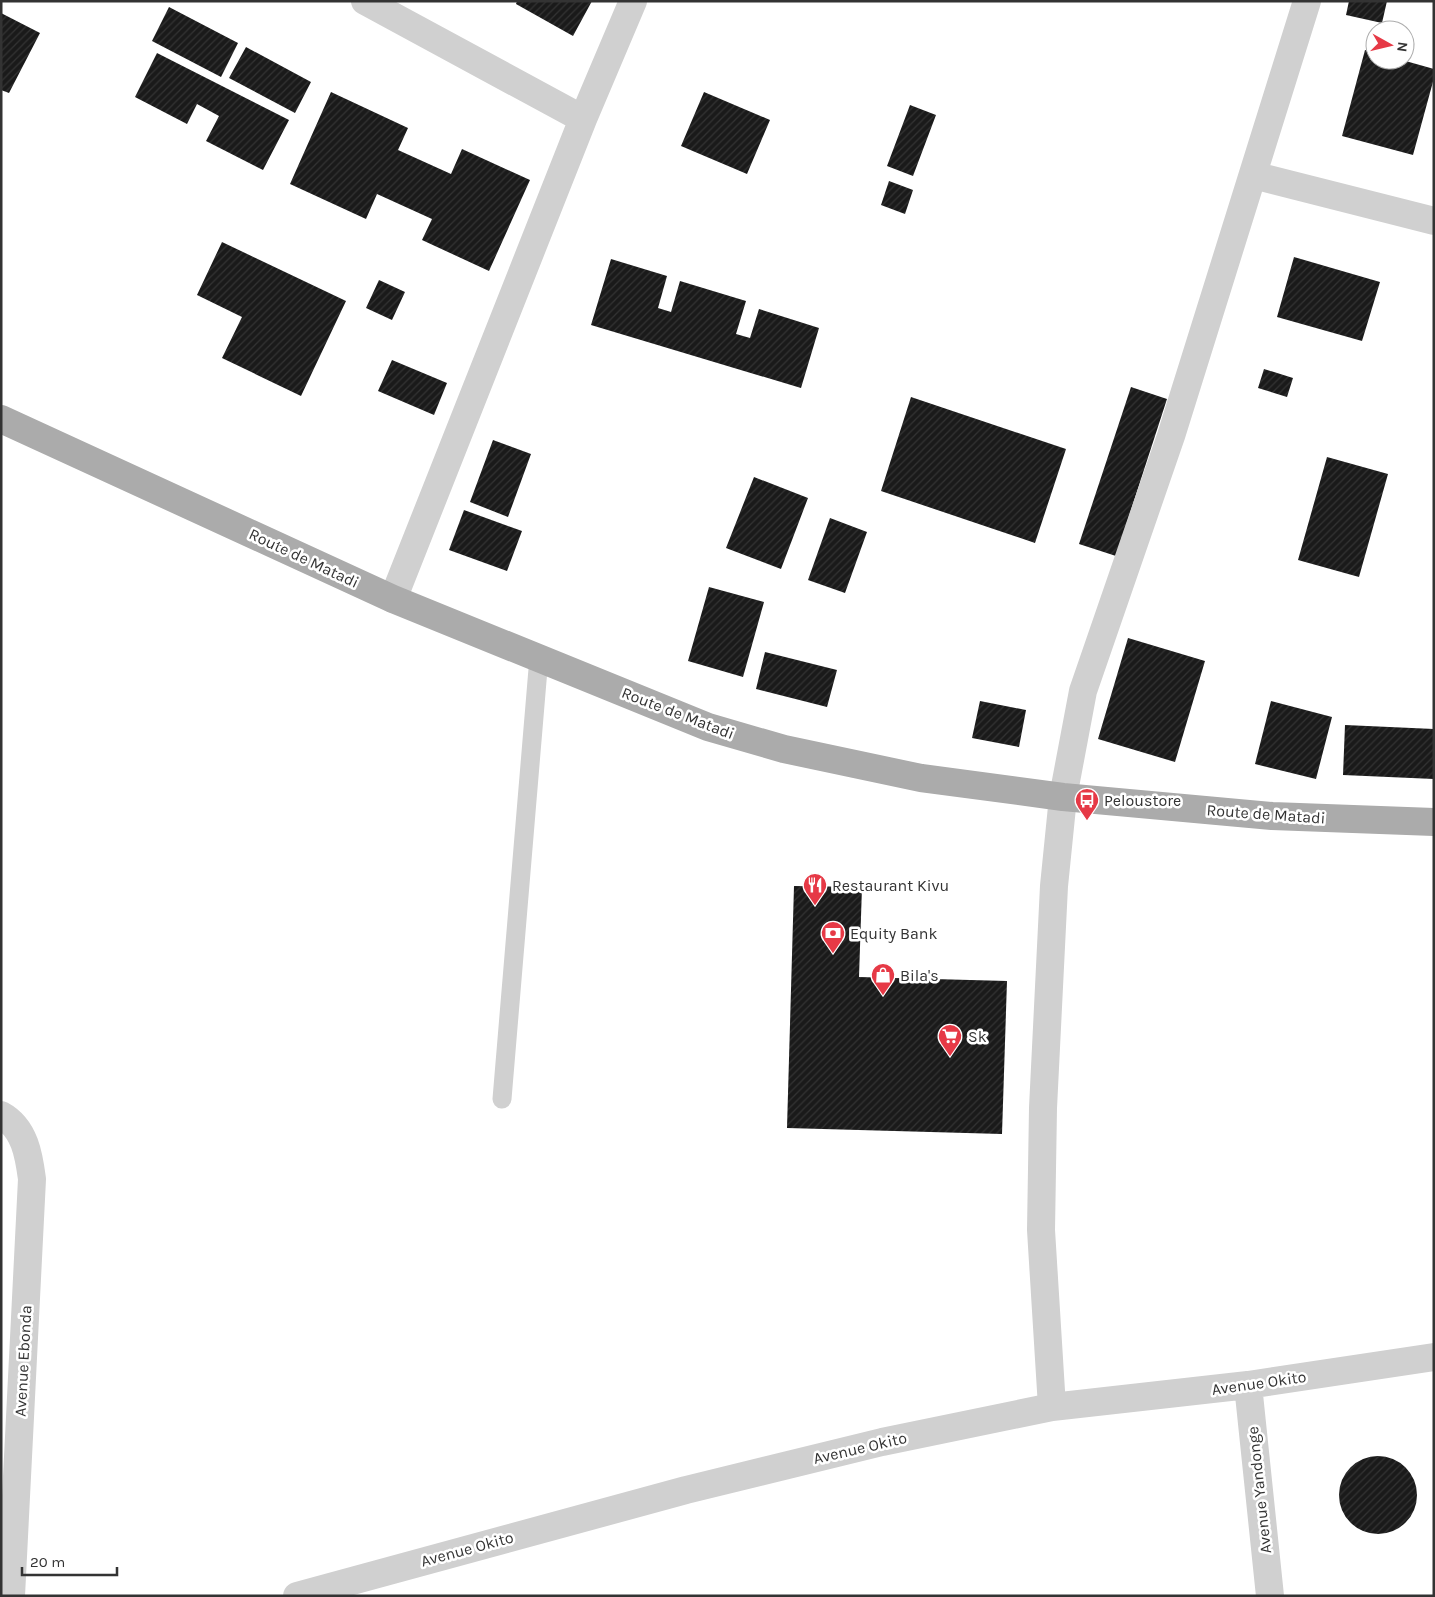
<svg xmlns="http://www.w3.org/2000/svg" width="1435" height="1597" font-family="Karla,sans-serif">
  <defs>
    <pattern id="building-hatch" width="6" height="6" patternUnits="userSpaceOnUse" patternTransform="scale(1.25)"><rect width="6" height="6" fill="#1a1a1a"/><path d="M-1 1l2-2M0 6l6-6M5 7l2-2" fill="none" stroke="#333"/></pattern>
  </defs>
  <rect width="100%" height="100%" fill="#fff"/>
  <path fill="url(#building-hatch)" d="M517,1H592L573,36L516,4Z
    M1349,1H1387L1382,23L1346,15Z
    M169,7L238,43L221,77L152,41Z
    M1,13L40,33L9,93L1,90Z
    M246,47L311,82L295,113L229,78Z
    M1365,50L1375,53V60H1402L1434,69V78L1413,155L1342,136Z
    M157,53L289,120L263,170L206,141L219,116L197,104L187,124L135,97Z
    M331,92L408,128L398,150L451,174L462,149L530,180L489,271L422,240L432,219L377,194L366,219L290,184Z
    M704,92L770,120L747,174L681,146Z
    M910,105L936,115L913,176L887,166Z
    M889,181L913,190L905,214L881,205Z
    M222,242L346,301L301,396L222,358L242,317L197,295Z
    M1294,257L1380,282L1362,341L1277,317Z
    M611,259L667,276L658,308L671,312L680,281L746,301L736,334L750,338L759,309L819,328L801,388L591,325Z
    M379,280L405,292L392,320L366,308Z
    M392,360L447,383L434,415L378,391Z
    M1264,369L1293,378L1287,397L1258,388Z
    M1131,387L1167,399L1116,556L1079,544Z
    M911,397L1066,449L1035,543L881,491Z
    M493,440L531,454L508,517L470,502Z
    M1327,457L1388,474L1359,577L1298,560Z
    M754,477L808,498L781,569L726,548Z
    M464,510L522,531L507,571L449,550Z
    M830,518L867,532L845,593L808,580Z
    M709,587L764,602L743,677L688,661Z
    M1128,638L1205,661L1175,762L1098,739Z
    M765,652L837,670L827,707L756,689Z
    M980,701L1026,710L1019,747L972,738Z
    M1271,701L1332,717L1316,779L1255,764Z
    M1345,725L1434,729V779L1343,775Z
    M794,886L862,887L859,977L1007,981L1002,1134L787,1128Z
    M1339 1495a39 39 0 1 1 78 0a39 39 0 1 1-78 0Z"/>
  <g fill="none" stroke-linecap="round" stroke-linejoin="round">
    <path stroke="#d0d0d0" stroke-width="19" d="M502,1099L539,657"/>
    <path stroke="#d0d0d0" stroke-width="28" d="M365,1L583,119
      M1253,175L1434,221
      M393,599L583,119L633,1
      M1,1115C25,1128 29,1156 32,1179L11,1596
      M1248,1385L1270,1596
      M1052,1407L1041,1230L1043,1108L1054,886L1063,797L1083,691L1171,436L1307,1
      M297,1596L686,1490L882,1442L1052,1407L1248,1385L1434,1357"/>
    <path stroke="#ababab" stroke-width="28" d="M1,419L393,599L708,727L784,749L921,778L1063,797L1272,816L1434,822"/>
  </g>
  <defs>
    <g id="bus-pin" transform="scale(1.25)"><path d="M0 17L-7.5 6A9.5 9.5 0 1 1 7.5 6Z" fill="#e63946" stroke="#fff"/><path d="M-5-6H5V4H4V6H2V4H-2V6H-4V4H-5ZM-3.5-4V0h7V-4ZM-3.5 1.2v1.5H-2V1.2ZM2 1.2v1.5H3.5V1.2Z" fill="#fff"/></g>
    <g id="restaurant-pin" transform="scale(1.25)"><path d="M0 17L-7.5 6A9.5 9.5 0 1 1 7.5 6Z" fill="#e63946" stroke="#fff"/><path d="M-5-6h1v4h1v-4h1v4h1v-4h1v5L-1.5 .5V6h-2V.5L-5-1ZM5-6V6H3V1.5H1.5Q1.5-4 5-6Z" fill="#fff"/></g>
    <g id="bank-pin" transform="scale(1.25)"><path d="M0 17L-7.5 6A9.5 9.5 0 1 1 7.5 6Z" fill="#e63946" stroke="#fff"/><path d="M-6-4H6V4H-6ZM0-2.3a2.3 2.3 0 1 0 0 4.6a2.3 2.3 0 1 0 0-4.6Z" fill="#fff"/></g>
    <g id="shop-pin" transform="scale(1.25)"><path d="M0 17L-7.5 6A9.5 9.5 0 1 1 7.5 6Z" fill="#e63946" stroke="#fff"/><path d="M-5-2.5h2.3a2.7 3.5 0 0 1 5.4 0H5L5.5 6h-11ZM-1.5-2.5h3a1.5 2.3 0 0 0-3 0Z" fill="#fff"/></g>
    <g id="supermarket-pin" transform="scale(1.25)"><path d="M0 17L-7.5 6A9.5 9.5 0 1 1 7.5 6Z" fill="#e63946" stroke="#fff"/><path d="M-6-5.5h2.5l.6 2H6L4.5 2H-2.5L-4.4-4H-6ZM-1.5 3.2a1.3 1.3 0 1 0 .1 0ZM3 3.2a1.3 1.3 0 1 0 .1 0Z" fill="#fff"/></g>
  </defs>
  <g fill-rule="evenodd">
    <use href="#bus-pin" x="1087" y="800"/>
    <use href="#restaurant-pin" x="815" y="885"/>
    <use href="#bank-pin" x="833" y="933"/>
    <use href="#shop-pin" x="883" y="975"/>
    <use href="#supermarket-pin" x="950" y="1036"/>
  </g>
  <g text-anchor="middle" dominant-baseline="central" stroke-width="5" stroke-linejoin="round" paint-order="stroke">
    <g font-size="16" fill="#333" stroke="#fff">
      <text transform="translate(304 558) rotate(25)">Route de Matadi</text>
      <text transform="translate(678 713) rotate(21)">Route de Matadi</text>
      <text transform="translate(1266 814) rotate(4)">Route de Matadi</text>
      <text transform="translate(23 1361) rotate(-87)">Avenue Ebonda</text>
      <text transform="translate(1259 1383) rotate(-8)">Avenue Okito</text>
      <text transform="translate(860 1448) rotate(-13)">Avenue Okito</text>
      <text transform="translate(1259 1490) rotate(-96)">Avenue Yandonge</text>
      <text transform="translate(467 1549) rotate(-15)">Avenue Okito</text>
    </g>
    <g font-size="16" fill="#333" stroke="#fff" text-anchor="start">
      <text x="1104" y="800">Peloustore</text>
      <text x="832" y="885">Restaurant Kivu</text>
      <text x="850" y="933">Equity Bank</text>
      <text x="900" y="975">Bila's</text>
      <text x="968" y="1036">Sk</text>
    </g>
  </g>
  <rect width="1435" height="1597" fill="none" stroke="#333333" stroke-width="5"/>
  <g transform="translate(1390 45) rotate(98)"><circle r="24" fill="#ffffff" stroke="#adadad"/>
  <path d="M0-4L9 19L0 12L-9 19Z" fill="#e63946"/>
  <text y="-8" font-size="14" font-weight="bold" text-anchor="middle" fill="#333333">N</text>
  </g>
  <path d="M22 1567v8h95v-8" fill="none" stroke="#333333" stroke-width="2.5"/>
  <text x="30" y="1567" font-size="15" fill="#333333" stroke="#ffffff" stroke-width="4" paint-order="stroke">20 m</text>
</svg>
